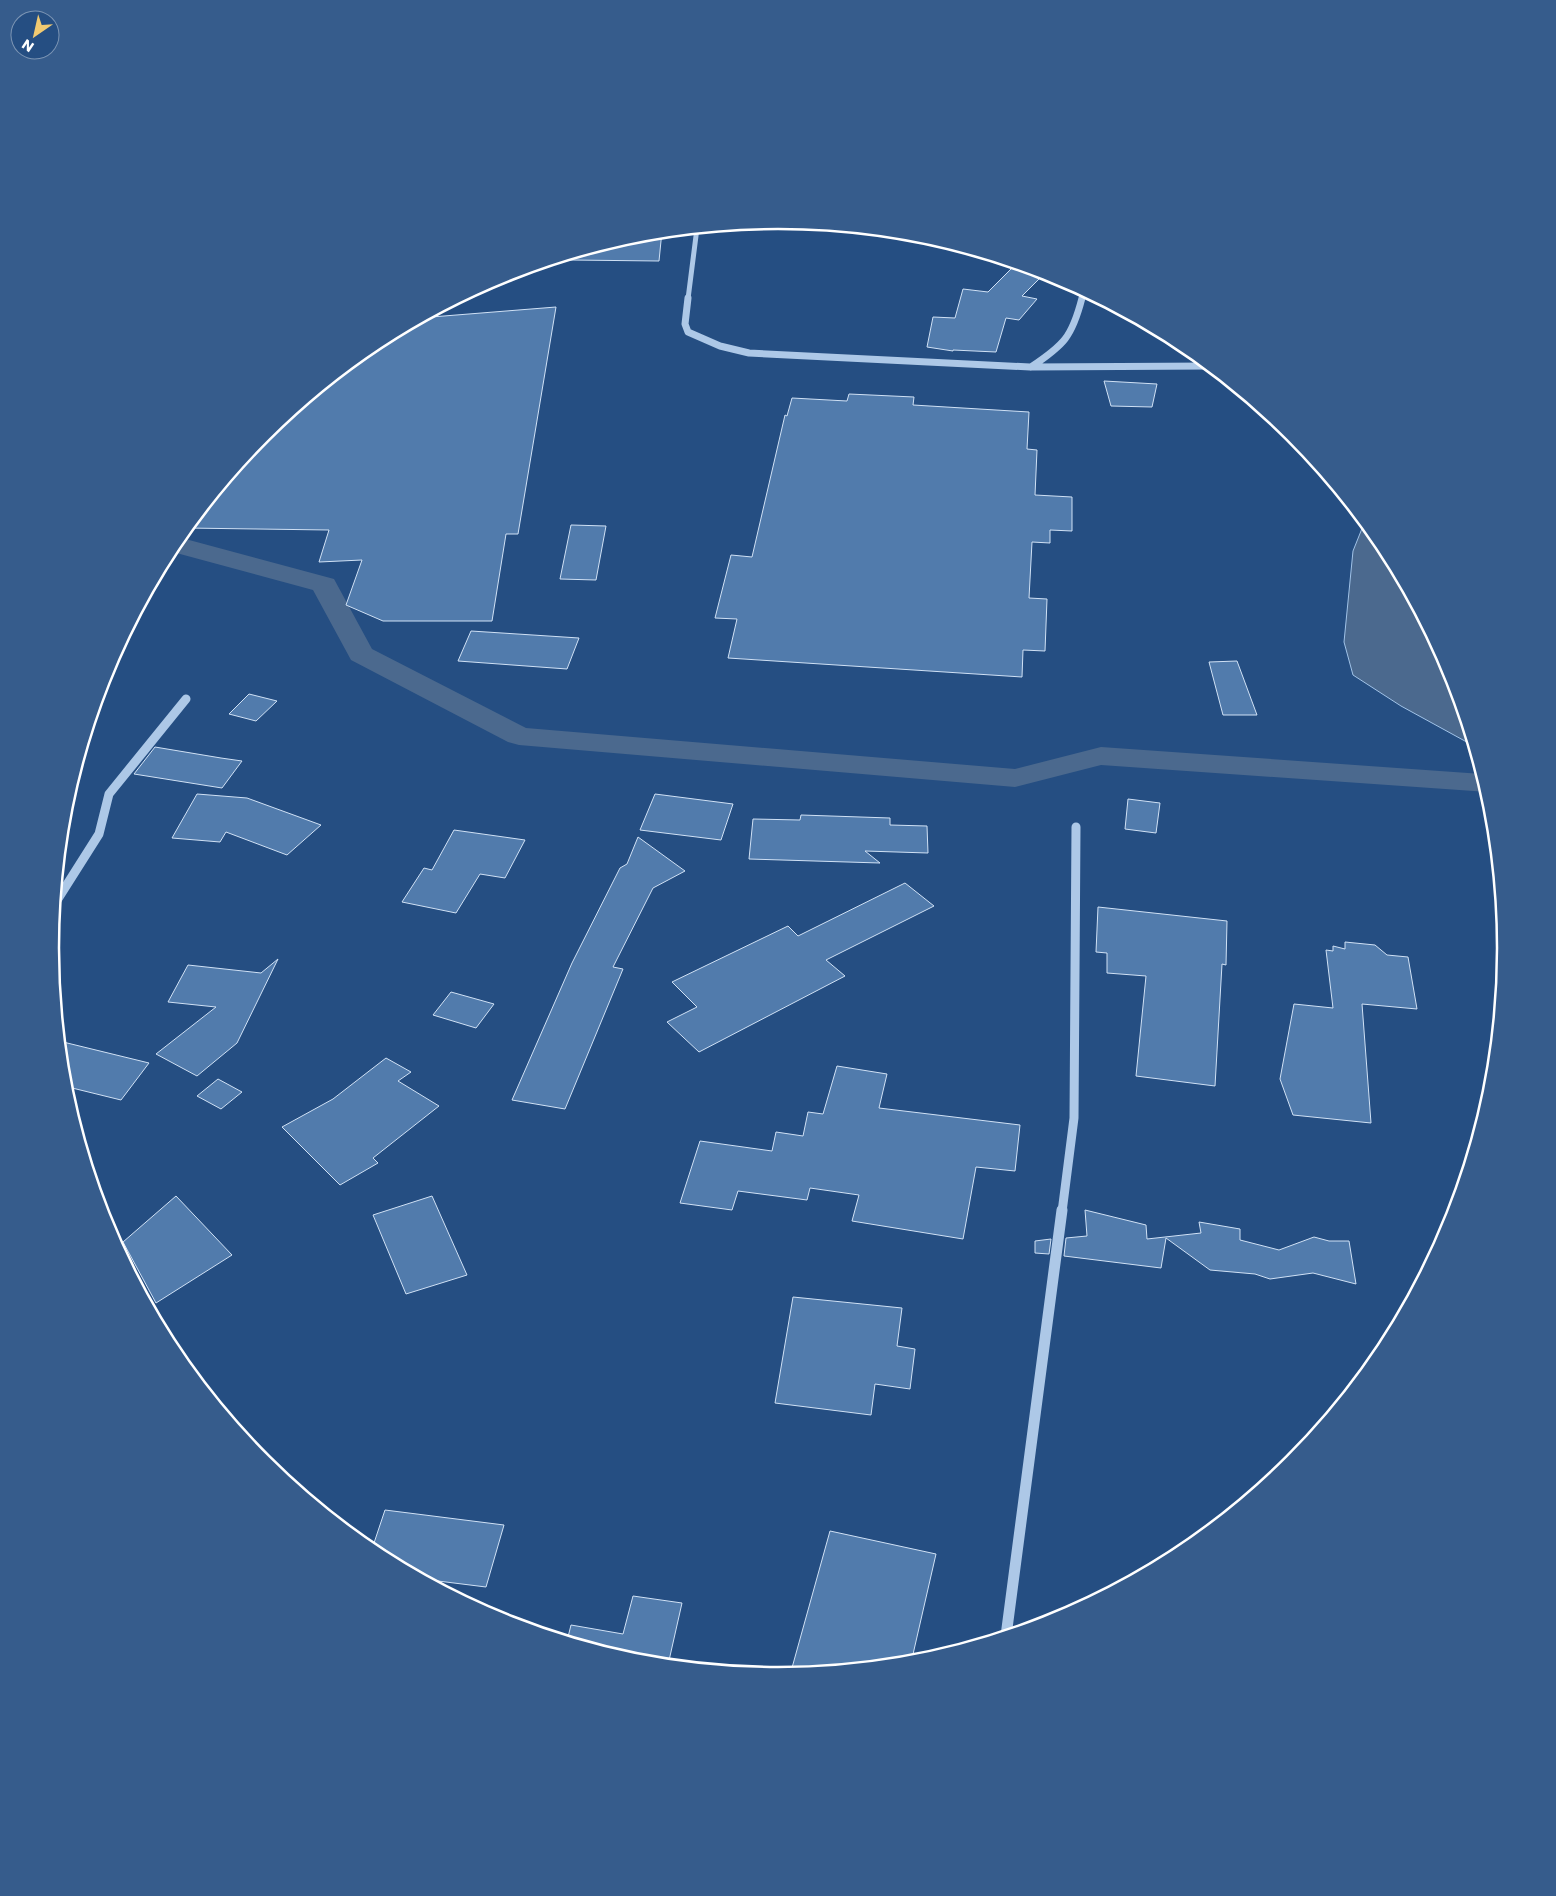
<svg xmlns="http://www.w3.org/2000/svg" width="1556" height="1896" font-family="Poppins,sans-serif">
  <rect width="100%" height="100%" fill="#254e82"/>
  <path fill="#4b698e" stroke="#a1c3e8" d="M1365,521L1383,544L1451,670L1474,746L1401,706L1353,675L1344,642L1353,551Z"/>
  <g fill="none" stroke-linecap="round" stroke-linejoin="round">
    <path fill="#4b698e" fill-rule="evenodd" d="M178,537L334,579L372,649L526,728L1015,769L1101,747L1482,774L1488,792L1101,765L1015,787L519,745L508,742L351,660L313,590L169,551Z"/>
  </g>
  <path fill="#517bac" stroke="#d0e1f5" d="M662,231L659,261L570,260L569,254L636,234Z
    M1017,263L1046,272L1022,296L1037,299L1019,320L1006,318L996,352L953,350V351L927,347L933,317L955,318L963,289L988,292Z
    M556,307L518,534H506L492,621H383L346,605L362,560L319,562L329,530L185,528L263,433L374,343L419,318Z
    M1104,381L1157,384L1152,407L1111,406Z
    M849,394L914,397L913,405L1029,412L1027,449L1037,450L1035,495L1072,497V531L1050,530V543L1032,542L1029,598L1047,599L1045,651L1023,650L1022,677L728,658L737,619L715,618L731,555L752,557L785,415L787,416L792,398L847,401Z
    M571,525L606,526L596,580L560,579Z
    M471,631L579,638L567,669L458,661Z
    M1237,661L1257,715H1223L1209,662Z
    M249,694L277,701L256,721L229,714Z
    M155,747L221,758L242,761L222,788L134,774Z
    M197,794L247,798L321,825L287,855L226,832L220,842L172,838Z
    M655,794L733,804L721,840L640,830Z
    M1128,799L1160,803L1156,833L1125,829Z
    M801,815L890,818V825L927,826L928,853L865,851L880,863L749,859L753,819L800,820Z
    M454,830L525,840L505,878L480,874L456,913L402,902L424,868L432,870Z
    M638,837L685,871L653,888L613,967L623,969L565,1109L512,1100L572,963L620,868L627,864Z
    M905,883L934,906L826,960L845,976L699,1052L667,1022L697,1007L672,982L788,926L798,936Z
    M1098,907L1227,921L1226,965L1222,964L1215,1086L1136,1076L1146,976L1107,973V953L1096,952Z
    M1345,942L1375,945L1387,955L1408,957L1417,1009L1362,1004L1371,1123L1293,1115L1280,1079L1294,1004L1333,1008L1326,950L1333,951V946L1345,949Z
    M278,959L237,1043L197,1076L156,1054L216,1007L168,1002L188,965L261,973Z
    M451,992L494,1004L476,1028L433,1015Z
    M59,1041L149,1063L121,1100L64,1086Z
    M386,1058L411,1072L398,1081L439,1106L373,1158L378,1163L340,1185L282,1127L333,1099Z
    M837,1066L887,1074L879,1108L1020,1125L1015,1171L976,1167L963,1239L852,1221L859,1195L810,1188L807,1200L738,1191L732,1210L680,1203L700,1141L772,1151L776,1132L803,1136L808,1112L823,1114Z
    M218,1079L242,1092L221,1109L197,1096Z
    M176,1196L232,1255L156,1303L123,1242Z
    M432,1196L467,1275L406,1294L373,1215Z
    M1085,1210L1146,1225L1147,1239L1201,1233L1199,1222L1240,1229V1240L1279,1250L1314,1237L1329,1241H1349L1356,1284L1313,1273L1270,1279L1255,1274L1210,1270L1166,1238L1161,1268L1064,1256L1066,1238L1087,1236Z
    M1051,1239L1049,1254L1035,1253V1241Z
    M793,1297L902,1308L897,1346L915,1349L910,1389L875,1384L871,1415L775,1403Z
    M385,1510L504,1525L486,1587L422,1579L373,1553L371,1552Z
    M830,1531L936,1554L911,1663L790,1675Z
    M633,1596L682,1603L668,1665L636,1662L567,1641L571,1625L623,1634Z"/>
  <g fill="none" stroke-linecap="round" stroke-linejoin="round">
    <path stroke="#adc8e7" stroke-width="5" d="M688,299L697,228
      M1082,299L1084,290"/>
    <path stroke="#adc8e7" stroke-width="7" d="M688,298L685,324L688,332L720,346L749,353L1030,367L1210,366
      M1031,367C1064,345 1072,337 1082,298"/>
    <path stroke="#adc8e7" stroke-width="9" d="M54,905L99,834L109,794L186,699
      M1062,1212L1074,1118L1076,827"/>
    <path stroke="#adc8e7" stroke-width="11" d="M1006,1636L1062,1210"/>
  </g>
  <path d="M0 0H1556V1896H0ZM59 948a719 719 0 1 1 1438 0a719 719 0 1 1-1438 0Z" fill="#365c8c" fill-rule="evenodd"/>
  <path fill="none" stroke="#fff" stroke-width="2.5" d="M59 948a719 719 0 1 1 1438 0a719 719 0 1 1-1438 0Z"/>
  <g transform="translate(35 35) rotate(214)"><circle r="24" fill="#254e82" stroke="#7c95b4"/>
  <path d="M0-4L9 19L0 12L-9 19Z" fill="#f1ca71"/>
  <text y="-8" font-size="14" font-weight="bold" text-anchor="middle" fill="#ffffff">N</text>
  </g>
</svg>
